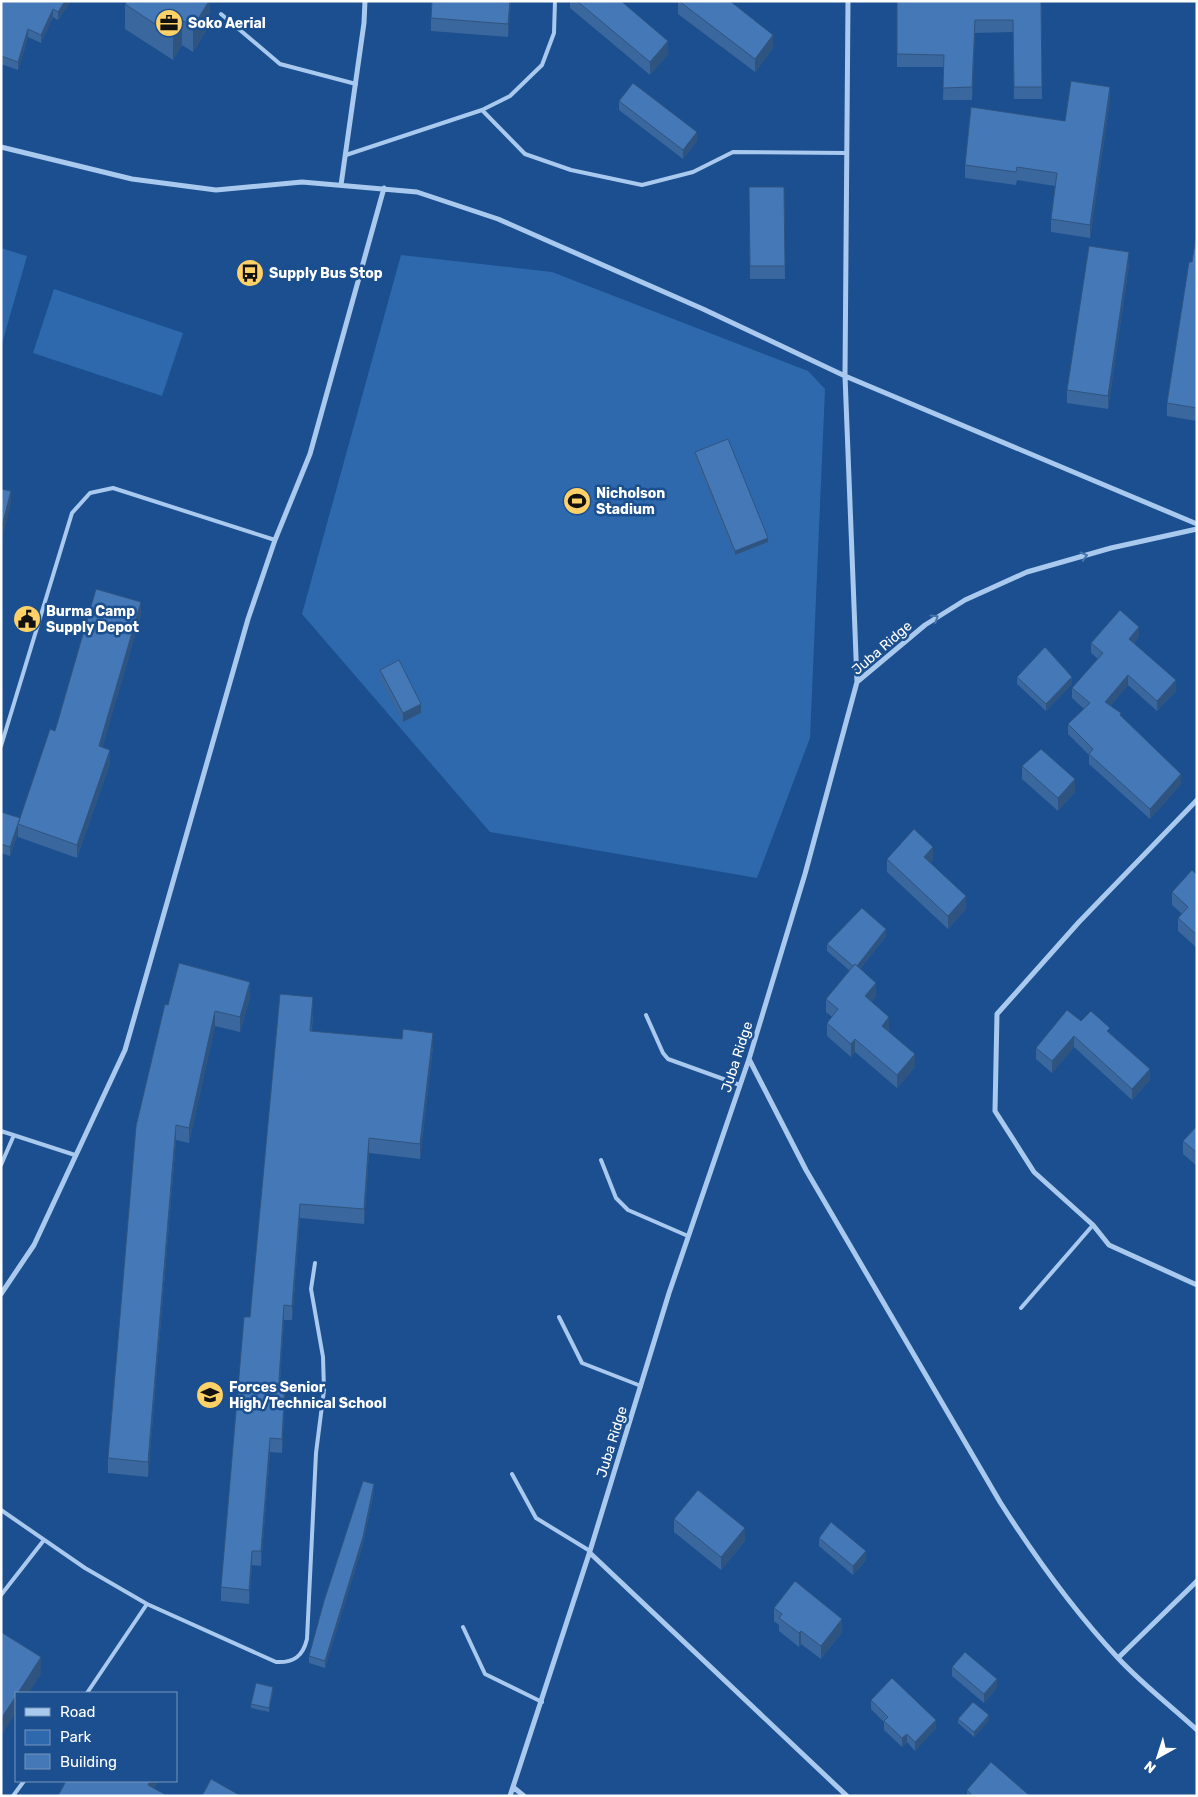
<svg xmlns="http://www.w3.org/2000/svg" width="1198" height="1797" font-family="Rubik,sans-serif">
  <rect width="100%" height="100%" fill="#1b4f8f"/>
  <path fill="#2e69ad" d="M1,248L27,256L1,347Z
    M401,255L552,272L808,371L825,389L810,738L757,878L490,832L302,614Z
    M54,289L183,333L162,396L33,353Z"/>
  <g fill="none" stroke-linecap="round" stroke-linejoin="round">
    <path stroke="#a9c9ee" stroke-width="4" d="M221,14L280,64L356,84
      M482,110L525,154L571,170L642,185L693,172L733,152L847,153
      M346,155L482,110L510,96L542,65L554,33L555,1
      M1,746L72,513L90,493L113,488L275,540
      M646,1015L663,1053L668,1059L740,1085
      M1,1131L75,1155
      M601,1160L616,1198L628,1210L688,1236
      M1,1165L14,1135
      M1021,1308L1093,1225
      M559,1317L582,1363L641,1386
      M512,1474L536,1518L590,1551
      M1,1510L85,1568L147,1604L276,1662C294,1663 303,1656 307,1639L316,1453L324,1390L323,1357L311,1289L315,1263
      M1,1595L44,1540
      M463,1627L485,1674L542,1702
      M87,1693L147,1604
      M13,1796L24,1781"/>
    <path stroke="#a9c9ee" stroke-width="5" d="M848,1L845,376L857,682
      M1,147L132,179L216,190L302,182L417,192L498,219L703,309L845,376L1197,524
      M341,185L364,23L365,1
      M1197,800L1079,922L997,1014L995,1111L1034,1172L1093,1225L1109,1245L1197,1285
      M749,1059L806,1170L1000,1502C1035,1557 1073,1610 1118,1658C1142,1684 1171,1706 1197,1730
      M1,1294L34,1245L125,1050L248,619L275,540L310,454L384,188
      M590,1553L847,1796
      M1118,1658L1197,1581
      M513,1787L524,1796
      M510,1796L590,1551L669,1293L749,1059L805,874L857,682L925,625L965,600L1027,572L1111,548L1197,529"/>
  </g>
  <path fill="#3a679d" d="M1,1H71L58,20L53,17L41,43L28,37L18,70L1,64Z
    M210,1V24L193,52L182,45L173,60L125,29V4Z
    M511,1L508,37L431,31V18Z
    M570,1H621L668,54L650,75L570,8Z
    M678,1H730L773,48L755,72L678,14Z
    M897,1H1041L1042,99H1014L1013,32L975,33L972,100H943L944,67H897Z
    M1110,100L1090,238L1051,232V219L1055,186L1017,180L1016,185L965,178V165L1065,121Z
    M619,101L697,141L683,159L619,110Z
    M749,187H784L785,279H750Z
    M1197,231V421L1167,416V403L1192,262Z
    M1129,265L1108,409L1067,403V390Z
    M695,452L768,542L735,555L695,457Z
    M141,615L102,748L110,763L77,858L18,837V833L10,856L1,853V812L20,818L55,731Z
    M1139,637L1134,643L1176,691L1157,711L1128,685L1110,706L1121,716L1181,784L1150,819L1089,764V755L1068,734V724L1084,709L1072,698V688L1098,659L1091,653V643Z
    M380,670L421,713L403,722L380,678Z
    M1017,677L1072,684L1046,711L1017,684Z
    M1022,766L1075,792L1058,811L1022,779Z
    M887,859L933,860L930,863L966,909L948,929L887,872Z
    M1197,875V948L1178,931V918L1182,914L1172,905V892Z
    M886,936L860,969L876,996L871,1002L889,1030V1031L915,1067L897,1088L855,1052L851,1057L827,1036V1023L832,1017L826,1012V999L850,971L827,951V944Z
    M250,997L240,1032L215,1026L189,1143L176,1140L148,1477L108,1473V1458L168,1005Z
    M313,1011L312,1031L433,1047L420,1159L369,1153L364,1224L300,1218L292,1320H284L280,1381L285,1395L282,1453L270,1452L261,1566L252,1565L249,1604L221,1601V1587L250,1317Z
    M1081,1021L1110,1033L1150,1080L1132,1100L1074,1047L1052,1073L1036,1059V1048Z
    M1197,1126V1166L1183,1154V1141Z
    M374,1491L363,1544L325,1668L309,1663V1656Z
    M674,1519L745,1541L721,1570L674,1532Z
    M819,1538L866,1560L853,1575L819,1546Z
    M774,1608L842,1632L821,1659L801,1644L799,1647L779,1631V1625L774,1621Z
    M952,1667L997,1688L984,1703L952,1676Z
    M273,1691L269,1712L251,1708V1704Z
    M871,1700L936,1728L915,1751L907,1742L902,1747L884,1730V1722L871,1709Z
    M958,1719L989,1720L974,1737L958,1723Z
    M967,1790L1030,1796H967Z"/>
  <path fill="#305480" d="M65,1H71L58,20V12Z
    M209,1H210V24L193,52V27Z
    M510,1H511L508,37V24Z
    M53,9V17L41,43V35Z
    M182,20V45L173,60V36Z
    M975,20V33L972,100V87Z
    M28,29V37L18,70V62Z
    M773,35V48L755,72V59Z
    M668,41V54L650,75V62Z
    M1110,87V100L1090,238V225Z
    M697,132V141L683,159V150Z
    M1129,252V265L1108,409V396Z
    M11,491V504L1,543V530Z
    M768,538V542L735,555V551Z
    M141,602V615L99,759V746Z
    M1139,627V637L1129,649V639Z
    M1128,675V685L1105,712V702Z
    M1072,677V684L1046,711V704Z
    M1176,680V691L1157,711V701Z
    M421,704V713L403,722V713Z
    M110,750V763L77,858V845Z
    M1181,774V784L1150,819V809Z
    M1075,779V792L1058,811V798Z
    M18,824V833L10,856V847Z
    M933,847V860L924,870V857Z
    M966,896V909L948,929V916Z
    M886,929V936L855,975V968Z
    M250,982V997L240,1032V1017Z
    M876,983V996L865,1009V996Z
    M313,997V1011L310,1045V1031Z
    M215,1011V1026L189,1143V1128Z
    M889,1017V1030L882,1039V1026Z
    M433,1033V1047L420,1159V1144Z
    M1074,1036V1047L1052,1073V1061Z
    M855,1039V1052L851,1057V1044Z
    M915,1054V1067L897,1088V1075Z
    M1150,1069V1080L1132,1100V1089Z
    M176,1125V1140L148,1477V1462Z
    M369,1138V1153L364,1224V1209Z
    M300,1204V1218L292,1320V1306Z
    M284,1305V1320L279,1395V1380Z
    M285,1381V1395L282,1453V1439Z
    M270,1438V1452L261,1566V1551Z
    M374,1484V1491L363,1544L325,1668V1661Z
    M745,1528V1541L721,1570V1557Z
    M252,1551V1565L249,1604V1590Z
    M866,1551V1560L853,1575V1566Z
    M842,1619V1632L821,1659V1646Z
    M801,1631V1644L799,1647V1633Z
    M41,1657V1674L29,1693H18Z
    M997,1679V1688L984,1703V1694Z
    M273,1687V1691L269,1712V1708Z
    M16,1696V1713L1,1736V1719Z
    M989,1715V1720L974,1737V1732Z
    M936,1720V1728L915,1751V1742Z
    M907,1734V1742L902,1747V1738Z
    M150,1781H159L150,1796L148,1785Z"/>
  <path fill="#4478b7" stroke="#305480" d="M1,1H65L58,12L53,9L41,35L28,29L18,62L1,56Z
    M127,1H209L193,27L182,20L173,36L125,4Z
    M432,1H510L508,24L431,18Z
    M577,1H621L668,41L650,62Z
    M679,1H730L773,35L755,59Z
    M897,1H1041L1042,87H1014L1013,20H975L972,87L943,88L944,55L897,54Z
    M1071,81L1110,87L1090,225L1051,219L1057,173L1017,167L1016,172L965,165L971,107L1065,121Z
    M633,83L697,132L683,150L619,101Z
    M749,187H784L785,266H750Z
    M1197,231V408L1167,403L1189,262H1192Z
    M1089,246L1129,252L1108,396L1067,390Z
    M728,439L768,538L735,551L695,452Z
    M1,489L11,491L1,530Z
    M96,589L141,602L99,746L110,750L77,845L18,824L50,729L55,731Z
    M1120,610L1139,627L1129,639L1176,680L1157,701L1128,675L1105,702L1121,713L1120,715L1181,774L1150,809L1089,754L1093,749L1068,724L1090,703L1072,688L1103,653L1091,643Z
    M1045,647L1072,677L1046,704L1017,677Z
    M399,660L421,704L403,713L380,670Z
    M1041,749L1075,779L1058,798L1022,766Z
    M1,812L20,818L10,847L1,844Z
    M914,829L933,847L924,857L966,896L948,916L887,859Z
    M1192,870L1197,875V935L1178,918L1188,907L1172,892Z
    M862,908L886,929L857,966L855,964L853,966L827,944Z
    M179,963L250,982L240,1017L215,1011L189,1128L176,1125L148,1462L108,1458L136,1126L165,1004L168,1005Z
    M855,964L876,983L865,996L889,1017L882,1026L915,1054L897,1075L855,1039L851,1044L827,1023L838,1009L826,999Z
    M280,994L313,997L310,1031L402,1039L403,1029L433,1033L420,1144L369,1138L364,1209L300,1204L292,1306L284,1305L279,1380L285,1381L282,1439L270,1438L261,1551H252L249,1590L221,1587L244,1317H250Z
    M1067,1010L1081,1021L1091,1011L1110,1028L1107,1031L1150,1069L1132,1089L1074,1036L1052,1061L1036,1048Z
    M1197,1126V1153L1183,1141Z
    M363,1481L374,1484L363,1537L325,1661L309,1656L324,1601Z
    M698,1490L745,1528L721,1557L674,1519Z
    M831,1522L866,1551L853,1566L819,1538Z
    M795,1581L842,1619L821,1646L801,1631L799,1633L779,1618L782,1614L774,1608Z
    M1,1632L41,1657L18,1693H16V1696L1,1719Z
    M965,1652L997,1679L984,1694L952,1667Z
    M892,1678L936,1720L915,1742L907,1734L902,1738L884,1721L888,1717L871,1700Z
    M256,1683L273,1687L269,1708L251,1704Z
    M973,1702L989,1715L974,1732L958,1719Z
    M991,1762L1030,1796H973L967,1790Z
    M211,1779L241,1796H202Z
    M66,1781H150L148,1785L168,1796H58Z"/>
  <defs><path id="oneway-chevron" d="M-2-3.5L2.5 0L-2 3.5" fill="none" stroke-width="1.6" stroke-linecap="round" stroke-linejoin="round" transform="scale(1.25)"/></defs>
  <g stroke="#4674ac">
    <use href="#oneway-chevron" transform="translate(1084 556) rotate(-16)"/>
    <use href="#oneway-chevron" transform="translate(935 618) rotate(-32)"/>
  </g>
  <defs>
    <g id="office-disc" transform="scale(1.4375)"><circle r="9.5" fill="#ffd166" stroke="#1b4f8f"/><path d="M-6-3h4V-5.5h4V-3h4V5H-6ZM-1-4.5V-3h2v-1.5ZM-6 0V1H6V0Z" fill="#111"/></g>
    <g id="bus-disc" transform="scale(1.4375)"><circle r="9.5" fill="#ffd166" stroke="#1b4f8f"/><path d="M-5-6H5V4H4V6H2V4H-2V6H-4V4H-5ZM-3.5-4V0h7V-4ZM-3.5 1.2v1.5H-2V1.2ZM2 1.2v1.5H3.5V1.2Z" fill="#111"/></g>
    <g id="stadium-disc" transform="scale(1.4375)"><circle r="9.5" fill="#ffd166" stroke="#1b4f8f"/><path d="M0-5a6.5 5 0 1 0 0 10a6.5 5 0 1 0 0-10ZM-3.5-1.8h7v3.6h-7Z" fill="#111"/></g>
    <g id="civic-disc" transform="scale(1.4375)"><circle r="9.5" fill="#ffd166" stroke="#1b4f8f"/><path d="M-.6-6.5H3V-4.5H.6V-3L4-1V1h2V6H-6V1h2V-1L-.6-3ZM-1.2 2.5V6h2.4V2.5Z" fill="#111"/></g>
    <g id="school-disc" transform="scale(1.4375)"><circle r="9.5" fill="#ffd166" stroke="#1b4f8f"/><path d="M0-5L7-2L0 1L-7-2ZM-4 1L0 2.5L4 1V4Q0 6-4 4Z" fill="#111"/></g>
  </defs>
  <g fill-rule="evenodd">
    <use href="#office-disc" x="169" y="23"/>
    <use href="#bus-disc" x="250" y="273"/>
    <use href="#stadium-disc" x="577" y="501"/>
    <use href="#civic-disc" x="27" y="619"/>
    <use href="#school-disc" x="210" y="1395"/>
  </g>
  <g text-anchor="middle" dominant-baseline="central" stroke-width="5" stroke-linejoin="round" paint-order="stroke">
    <g font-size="14" font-weight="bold" fill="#fff" stroke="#1b4f8f" text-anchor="start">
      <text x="188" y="23">Soko Aerial</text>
      <text x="269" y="273">Supply Bus Stop</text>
      <text x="596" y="493">Nicholson<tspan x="596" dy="16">Stadium</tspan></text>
      <text x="46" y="611">Burma Camp<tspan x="46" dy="16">Supply Depot</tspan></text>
      <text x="229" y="1387">Forces Senior<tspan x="229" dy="16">High/Technical School</tspan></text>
    </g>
    <g font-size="14" fill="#fff" stroke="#1b4f8f">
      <text transform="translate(882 648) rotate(-41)">Juba Ridge</text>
      <text transform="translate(737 1057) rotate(-72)">Juba Ridge</text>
      <text transform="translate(612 1442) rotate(-73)">Juba Ridge</text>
    </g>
  </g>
  <rect width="1198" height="1797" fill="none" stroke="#ffffff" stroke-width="5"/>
  <rect x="15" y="1692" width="162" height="90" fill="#1b4f8f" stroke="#7695bc"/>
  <rect x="25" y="1708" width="25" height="8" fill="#a9c9ee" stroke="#7695bc"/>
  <text x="60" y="1717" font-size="15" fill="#ffffff">Road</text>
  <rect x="25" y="1730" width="25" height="15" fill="#2e69ad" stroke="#7695bc"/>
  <text x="60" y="1742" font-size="15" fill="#ffffff">Park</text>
  <rect x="25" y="1754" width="25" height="15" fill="#4478b7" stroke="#7695bc"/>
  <text x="60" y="1767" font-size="15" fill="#ffffff">Building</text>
  <g transform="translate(1158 1757) rotate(219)" stroke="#1b4f8f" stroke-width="4" paint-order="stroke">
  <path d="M0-4L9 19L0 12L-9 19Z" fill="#ffffff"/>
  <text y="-8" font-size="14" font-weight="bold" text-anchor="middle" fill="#ffffff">N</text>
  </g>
</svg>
